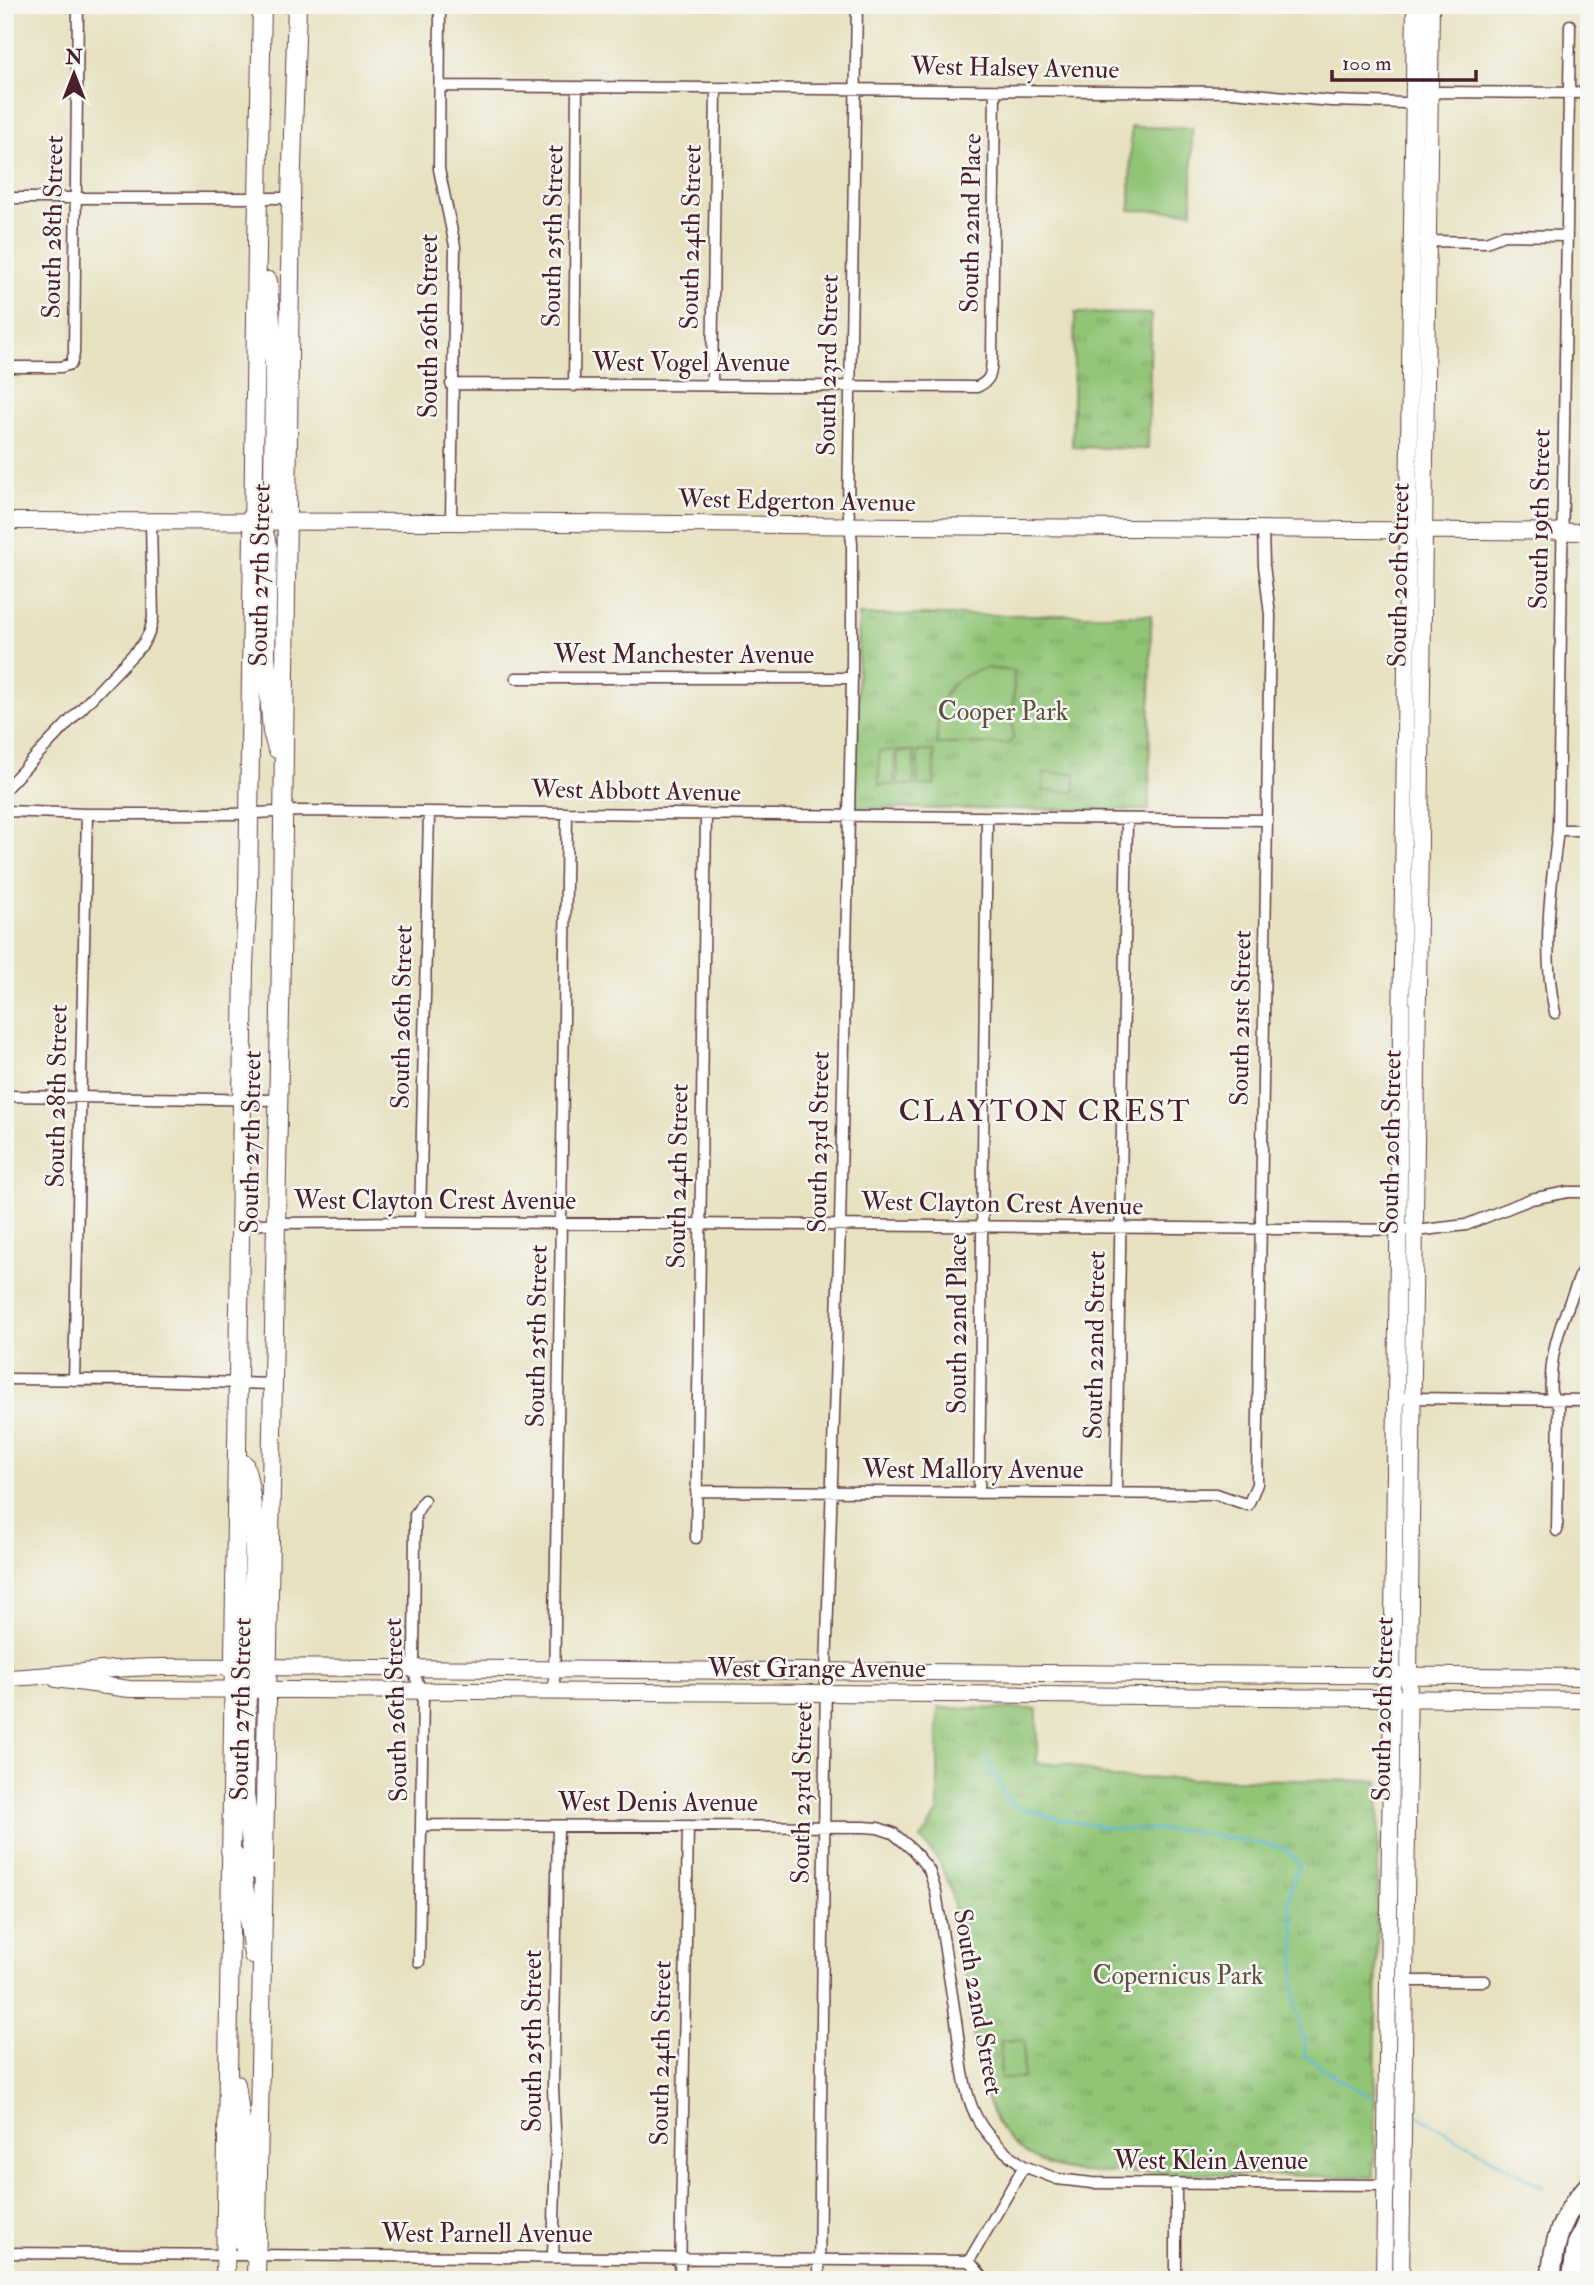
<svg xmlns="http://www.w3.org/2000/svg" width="1594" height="2285" font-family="'IM FELL Double Pica',serif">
  <defs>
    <pattern id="grass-tufts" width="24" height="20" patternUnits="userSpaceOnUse" patternTransform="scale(1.75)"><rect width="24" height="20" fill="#91c576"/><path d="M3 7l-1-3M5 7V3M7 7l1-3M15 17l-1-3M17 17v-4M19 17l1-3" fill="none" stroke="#789f61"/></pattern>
  </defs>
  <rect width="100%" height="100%" fill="#f6f6f2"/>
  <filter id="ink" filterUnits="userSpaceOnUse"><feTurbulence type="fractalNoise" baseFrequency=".0143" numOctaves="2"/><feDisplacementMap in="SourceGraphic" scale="14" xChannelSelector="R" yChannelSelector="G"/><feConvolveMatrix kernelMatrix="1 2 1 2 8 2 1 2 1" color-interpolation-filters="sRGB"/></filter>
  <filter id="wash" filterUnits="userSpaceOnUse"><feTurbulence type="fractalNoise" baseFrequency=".00686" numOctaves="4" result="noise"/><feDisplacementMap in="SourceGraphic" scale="28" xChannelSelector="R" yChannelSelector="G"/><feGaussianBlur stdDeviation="1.57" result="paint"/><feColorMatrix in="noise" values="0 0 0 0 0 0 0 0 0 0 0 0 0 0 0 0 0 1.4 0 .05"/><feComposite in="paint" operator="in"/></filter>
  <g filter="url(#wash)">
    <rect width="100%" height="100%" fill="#e7e1bf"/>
    <path fill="url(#grass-tufts)" stroke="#6e7250" stroke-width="2" d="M1075,313L1151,314L1148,449L1072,447Z
      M859,615H1151L1149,810L855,808Z
      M938,1708L1037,1709V1763L1068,1764L1112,1778L1379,1781L1374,2177L1079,2172C990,2159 984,2100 972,2026C965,1979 960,1932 950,1887L939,1861L921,1839L938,1812Z"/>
    <path fill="#91c576" stroke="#6e7250" stroke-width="2" d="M1131,127L1192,128V211L1130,210Z
      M987,668L1014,671L1013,739L1008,744H937C937,703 942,678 987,668Z
      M879,751H895L894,785H879Z
      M898,751H914V785H898Z
      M918,751H934V785H918Z
      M1044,773H1075V792L1043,791Z
      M1001,2040L1024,2041L1023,2078H1000Z"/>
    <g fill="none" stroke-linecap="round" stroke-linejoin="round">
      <path stroke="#59b9d7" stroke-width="2.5" d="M986,1759L1011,1805L1059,1819L1116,1829L1183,1830L1284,1848L1299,1863L1288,1900L1295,1933V1999L1306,2056L1339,2080L1373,2098
        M1415,2114L1544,2188"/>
    </g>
  </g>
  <g filter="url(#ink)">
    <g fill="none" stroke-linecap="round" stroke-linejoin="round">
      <g stroke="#623c41" stroke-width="13">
        <path id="street" d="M440,5L439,169L455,246L451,522
          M439,86L1232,92L1331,101L1405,103L1440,92L1589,93
          M5,198H291
          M1424,241L1486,242L1504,235L1567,236
          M5,367H61L71,364L74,354L78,5
          M451,384L977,387C992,380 991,373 992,357L995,91
          M712,385L716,89
          M574,386L577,87
          M516,678H852
          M5,789L143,644L150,631L153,618L151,521
          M5,811L87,814H234L297,811L567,813L1267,820
          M1558,830H1589
          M1555,1013C1542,952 1550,891 1558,830L1570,25
          M5,1096L277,1100
          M420,1222L429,813
          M241,1226L275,1223L432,1222L1424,1230L1466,1225L1531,1199L1568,1192H1589
          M5,1379L141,1380L272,1384
          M74,1380L87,814
          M1406,1398L1589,1400
          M696,1491L1216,1494L1248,1505L1257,1484L1270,615L1264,565L1263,530
          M979,1493L987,818
          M1116,1493L1127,819
          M1557,1531L1559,1407C1556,1403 1553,1397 1551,1392C1550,1388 1551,1381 1551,1376C1553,1329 1576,1294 1589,1250
          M696,1538L706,815
          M554,1692L567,813
          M422,1825L864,1827L878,1828L893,1833L913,1850L929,1870L936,1892C943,1935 949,1978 956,2021C961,2054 962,2096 981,2125C992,2142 1007,2154 1024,2166L969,2261L985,2280
          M419,1962L423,1692L416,1679L414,1669L415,1527V1515L424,1500
          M1414,1981H1485
          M1024,2166L1057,2179L1092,2183L1389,2185
          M5,2253L969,2261
          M553,2257L556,2150L553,2087L558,1826
          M680,2280L688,1826
          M819,2280L826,1671L840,1225L852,678V543L848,507L857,5
          M1176,2280V2183"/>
      </g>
      <g stroke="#623c41" stroke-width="18">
        <path id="secondary" d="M5,521L451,522L1589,532
          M5,1678C47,1677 88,1670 130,1668C165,1666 199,1667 234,1667L1589,1677
          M56,1679L129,1689L826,1693L1589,1700
          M1384,2280L1415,5
          M1401,2280L1431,5"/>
      </g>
      <g stroke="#623c41" stroke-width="20">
        <path id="primary" d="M268,281L274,363L273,495L279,513L288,521
          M254,521L263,529L268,548L266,656L272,732L277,749
          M244,1464C252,1490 254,1521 254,1549C255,1585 244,1659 265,1687
          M235,1669L247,1690L245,1794L252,1853L258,1871
          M230,1851L238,1859L242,1870L253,1955
          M236,2084L243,2136L242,2240L246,2250L256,2255
          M225,2280L244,964L248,893L257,247L262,5
          M256,2280L282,905L291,198L297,5"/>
      </g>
      <g stroke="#623c41" stroke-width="22">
        <path id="highway" d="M1551,2280C1553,2242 1562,2213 1589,2185
          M1572,2280L1577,2245L1589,2218"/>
      </g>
      <use href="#street" stroke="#fff" stroke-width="10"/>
      <use href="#secondary" stroke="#fff" stroke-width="16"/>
      <use href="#primary" stroke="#fff" stroke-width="18"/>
      <use href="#highway" stroke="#fff" stroke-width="19"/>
    </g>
  </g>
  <g text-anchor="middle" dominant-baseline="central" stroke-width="5" stroke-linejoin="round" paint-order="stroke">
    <g font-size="26" fill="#4a1f2b" stroke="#f6f6f2">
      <text transform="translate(1015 68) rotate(1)">West Halsey Avenue</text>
      <text transform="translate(971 223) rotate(-89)">South 22nd Place</text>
      <text transform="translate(53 227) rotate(-89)">South 28th Street</text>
      <text transform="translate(553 236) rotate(-89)">South 25th Street</text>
      <text transform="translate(691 237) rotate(-89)">South 24th Street</text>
      <text transform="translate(429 326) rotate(-90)">South 26th Street</text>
      <text x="691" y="363">West Vogel Avenue</text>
      <text transform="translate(828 365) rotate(-89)">South 23rd Street</text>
      <text transform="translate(797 501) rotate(1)">West Edgerton Avenue</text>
      <text transform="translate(1540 519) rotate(-89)">South 19th Street</text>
      <text transform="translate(260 575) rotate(-89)">South 27th Street</text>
      <text transform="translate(1399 575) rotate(-89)">South 20th Street</text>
      <text x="684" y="655">West Manchester Avenue</text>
      <text transform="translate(636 791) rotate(1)">West Abbott Avenue</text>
      <text transform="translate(402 1017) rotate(-89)">South 26th Street</text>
      <text transform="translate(1241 1018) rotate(-89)">South 21st Street</text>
      <text transform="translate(57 1096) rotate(-89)">South 28th Street</text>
      <text transform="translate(251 1142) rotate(-89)">South 27th Street</text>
      <text transform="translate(819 1142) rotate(-89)">South 23rd Street</text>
      <text transform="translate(1391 1142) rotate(-89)">South 20th Street</text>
      <text transform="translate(678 1176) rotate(-89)">South 24th Street</text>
      <text x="435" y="1201">West Clayton Crest Avenue</text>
      <text transform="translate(1002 1204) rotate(1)">West Clayton Crest Avenue</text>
      <text transform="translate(958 1324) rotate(-90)">South 22nd Place</text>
      <text transform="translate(537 1336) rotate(-89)">South 25th Street</text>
      <text transform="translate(1095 1345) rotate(-89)">South 22nd Street</text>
      <text x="973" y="1470">West Mallory Avenue</text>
      <text x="817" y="1669">West Grange Avenue</text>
      <text transform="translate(241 1709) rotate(-89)">South 27th Street</text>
      <text transform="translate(1383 1709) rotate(-89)">South 20th Street</text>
      <text transform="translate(396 1710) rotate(-92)">South 26th Street</text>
      <text transform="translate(802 1793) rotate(-89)">South 23rd Street</text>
      <text x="658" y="1803">West Denis Avenue</text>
      <text transform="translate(978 2002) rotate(80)">South 22nd Street</text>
      <text transform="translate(533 2041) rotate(-90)">South 25th Street</text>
      <text transform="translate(661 2053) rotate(-89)">South 24th Street</text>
      <text x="1211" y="2161">West Klein Avenue</text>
      <text x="487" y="2234">West Parnell Avenue</text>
    </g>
    <g font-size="26" fill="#5f5142" stroke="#f6f6f2">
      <text x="1003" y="712">Cooper Park</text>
      <text x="1178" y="1976">Copernicus Park</text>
    </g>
    <g font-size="30" letter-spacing="2" fill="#4a1f2b" stroke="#f6f6f2">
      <text x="1045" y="1111">CLAYTON CREST</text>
    </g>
  </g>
  <rect width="1594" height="2285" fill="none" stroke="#f6f6f2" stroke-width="28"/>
  <g transform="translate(74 74)" stroke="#f6f6f2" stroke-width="5" paint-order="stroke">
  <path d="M0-5L12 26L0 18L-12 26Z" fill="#4a1f2b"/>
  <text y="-10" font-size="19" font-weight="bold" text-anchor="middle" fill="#4a1f2b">N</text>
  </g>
  <path d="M1332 70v10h144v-10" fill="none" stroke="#4a1f2b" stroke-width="3.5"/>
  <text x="1342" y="70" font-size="21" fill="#4a1f2b" stroke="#f6f6f2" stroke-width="5" paint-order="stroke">100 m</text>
</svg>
